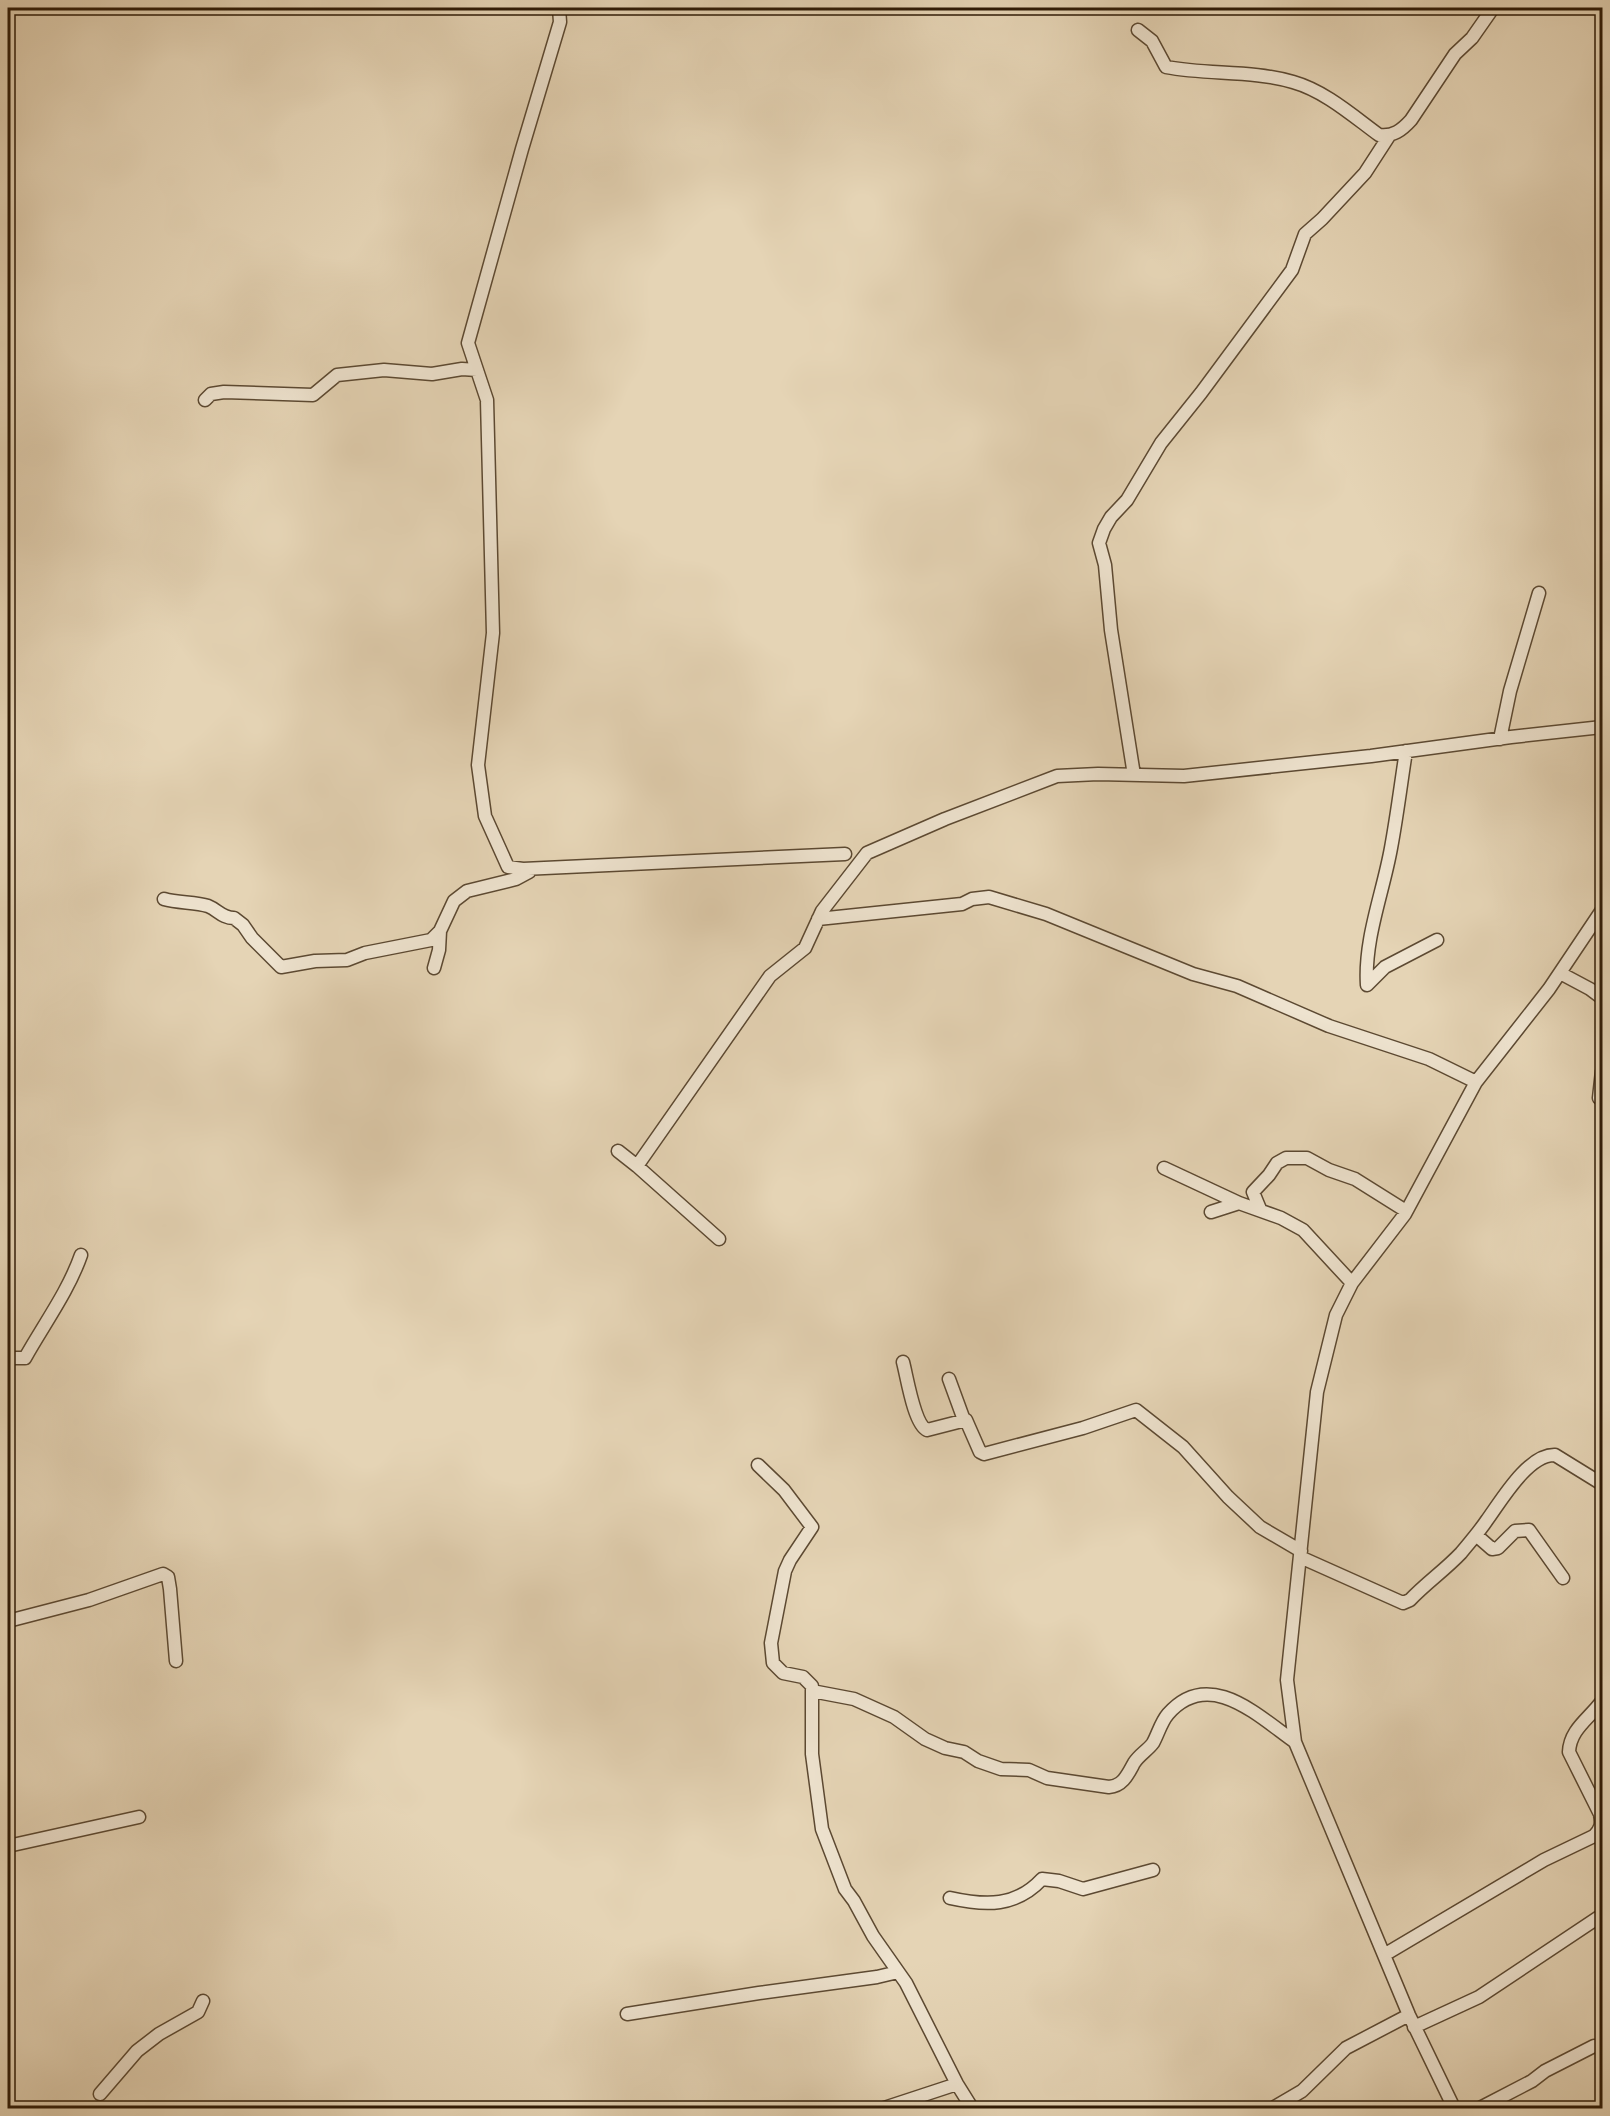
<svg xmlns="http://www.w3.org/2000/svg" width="1610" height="2116" font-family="'Old Standard TT',serif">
  <rect width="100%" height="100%" fill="#e5d4b5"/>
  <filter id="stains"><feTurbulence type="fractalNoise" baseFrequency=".00333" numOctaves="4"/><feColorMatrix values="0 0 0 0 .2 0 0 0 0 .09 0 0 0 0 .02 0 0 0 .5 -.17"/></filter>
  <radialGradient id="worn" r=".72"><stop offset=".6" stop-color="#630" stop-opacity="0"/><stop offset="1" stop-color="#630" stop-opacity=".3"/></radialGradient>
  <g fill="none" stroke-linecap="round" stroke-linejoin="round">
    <g stroke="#5c4932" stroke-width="15">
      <path id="minor" d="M559,8L560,22L522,149L468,343L487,400L493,633L478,765L485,816L508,867L523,869L845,854
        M1138,30L1152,41L1166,67C1208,75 1252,70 1293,82C1325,91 1353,116 1379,135C1393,137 1402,130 1411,120L1455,54L1472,38L1493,8
        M205,400L211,394L224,392L313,395L337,375L384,370L432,374L462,369L477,370
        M1500,739L1510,691L1539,593
        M1406,751C1401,783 1397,816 1391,848C1383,893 1364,939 1367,985L1385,967L1437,940
        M1134,775L1111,630L1105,565L1099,543L1104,529L1111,517L1127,500L1161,443L1201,393L1292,270L1305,234L1322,219L1365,173L1389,136
        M164,899C178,903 195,902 208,906C218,910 222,918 234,918L243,925L252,938L281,967L315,961L347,960L365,953L431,940L440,931
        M818,919L962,904L972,899L989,897L1046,914L1193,974L1237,986L1329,1026L1429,1059L1476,1082
        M434,968L439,950L440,931L454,901L467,891L516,879L529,872L524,870
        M1560,973L1590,989L1602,998
        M1599,1098L1602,1071
        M618,1151L637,1166L770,976L805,948L822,911L867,853L945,819L1057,776L1098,774L1184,776L1371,756L1511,737L1602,727
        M637,1166L719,1239
        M1164,1168L1239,1203
        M1260,1209L1253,1192L1269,1175L1277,1163L1286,1158H1307L1329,1170L1355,1179L1406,1211
        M1211,1212L1239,1203L1281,1218L1303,1230L1352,1283
        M8,1358H25C44,1324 68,1292 81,1255
        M903,1362C907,1377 914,1424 927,1430L966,1420L980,1452L984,1454L1083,1428L1136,1410L1183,1447L1228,1497L1260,1527L1301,1551
        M949,1379L964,1420
        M758,1465L784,1490L812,1527L790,1560L785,1571L771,1643L773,1663L783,1673L803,1677L812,1686V1754L822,1829L845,1889L854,1901L873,1936L906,1983L957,2084L972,2108
        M1476,1535L1492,1549L1498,1548L1515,1531L1529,1530L1563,1578
        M1300,1557L1403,1603L1410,1600C1426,1583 1445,1570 1461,1553C1470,1542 1479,1532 1487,1520C1501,1501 1528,1454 1555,1455L1602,1484
        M8,1621L89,1600L163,1574L168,1577L170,1589L176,1661
        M812,1691L854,1699L894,1717L925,1739L945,1748L964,1752L978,1761L1001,1769L1029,1770L1047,1778L1109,1787C1123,1786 1128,1774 1134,1763C1139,1755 1148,1750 1153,1743C1158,1734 1161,1722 1168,1714C1209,1667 1258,1716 1295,1742
        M8,1846L139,1817
        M950,1898C986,1906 1016,1907 1042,1879L1059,1881L1083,1889L1153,1870
        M1384,1955L1544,1860L1594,1836C1601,1829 1602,1824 1600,1814L1569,1752C1570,1729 1589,1719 1602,1701
        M627,2014L759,1993L877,1977L898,1972
        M1414,2027L1479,1997L1602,1915
        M100,2094L137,2051L159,2034L198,2012L203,2001
        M884,2108L957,2084
        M1273,2108L1302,2091L1346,2048L1409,2015
        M1454,2108L1409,2015L1295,1742L1287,1680L1317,1392L1336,1315L1352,1283L1405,1214L1476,1082L1549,989L1602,910
        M1480,2108L1532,2081L1545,2071L1594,2046"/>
    </g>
    <use href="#minor" stroke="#eee3cf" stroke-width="12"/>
  </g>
  <rect width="1610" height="2116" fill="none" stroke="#e5d4b5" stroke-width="30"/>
  <rect x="9" y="9" width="1592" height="2098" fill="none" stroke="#2f1b07" stroke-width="3"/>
  <rect x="15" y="15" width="1580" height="2086" fill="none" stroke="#2f1b07" stroke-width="1.5"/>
  <rect width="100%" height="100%" filter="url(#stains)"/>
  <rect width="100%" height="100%" fill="url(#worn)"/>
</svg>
